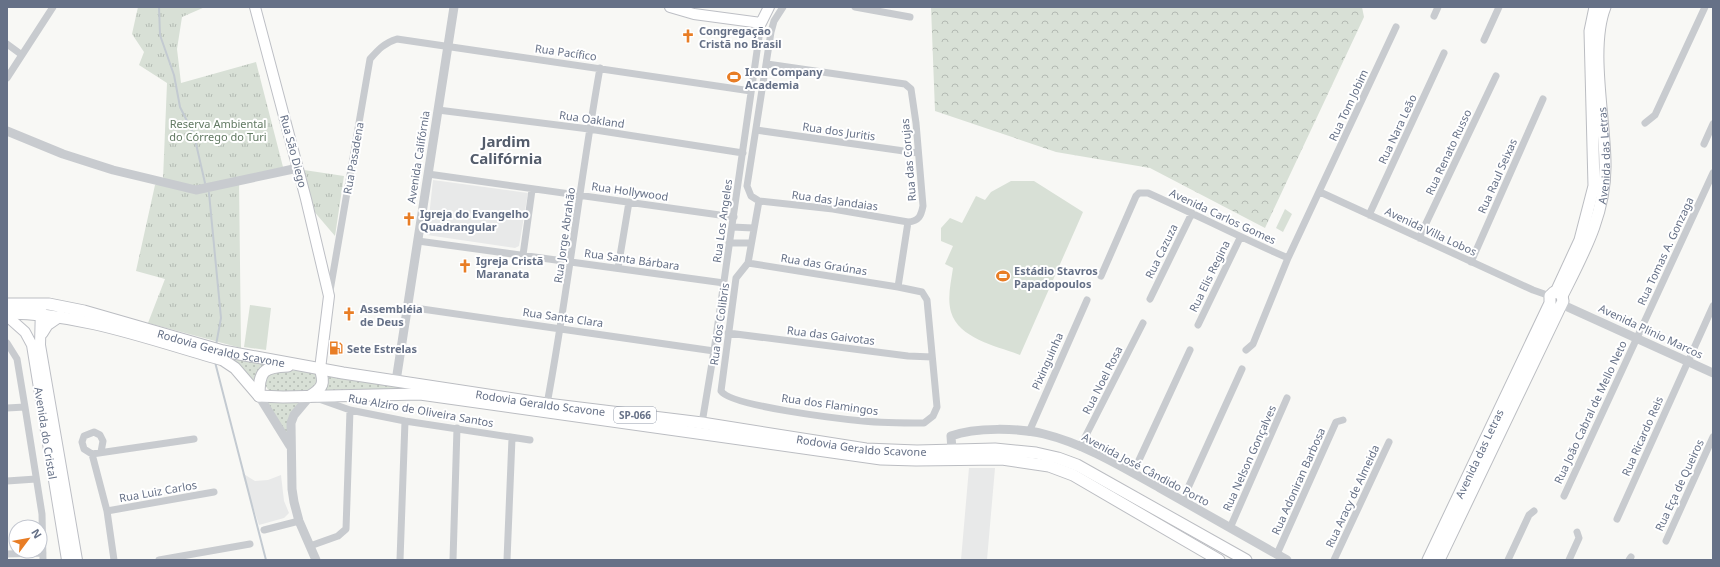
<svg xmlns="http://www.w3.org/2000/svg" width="1720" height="567" font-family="'Noto Sans',sans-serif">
  <defs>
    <pattern id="grass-dots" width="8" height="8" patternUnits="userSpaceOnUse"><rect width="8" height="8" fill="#d8e0d6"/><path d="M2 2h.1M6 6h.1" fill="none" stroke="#b3bab3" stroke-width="1.8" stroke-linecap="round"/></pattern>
    <pattern id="forest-crowns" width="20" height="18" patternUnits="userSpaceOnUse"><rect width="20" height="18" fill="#d8e0d6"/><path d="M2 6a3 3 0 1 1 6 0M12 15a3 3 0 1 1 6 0" fill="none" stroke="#b3bab3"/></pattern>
    <pattern id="park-tufts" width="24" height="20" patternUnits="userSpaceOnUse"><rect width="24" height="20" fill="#d8e0d6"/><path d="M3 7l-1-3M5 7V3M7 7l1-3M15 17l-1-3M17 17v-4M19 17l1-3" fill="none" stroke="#b3bab3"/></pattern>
  </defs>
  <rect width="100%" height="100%" fill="#f8f8f5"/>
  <path fill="#e8e9e9" d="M433,180L528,193L519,246L515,248L427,235Z
    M969,468H995L987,560H961Z
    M242,473L255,481L268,480L281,475L284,501L289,513L284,518L259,525Z"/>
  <path fill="url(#grass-dots)" d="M222,356L269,363L257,372L254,383Z
    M283,370L315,372L319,379L313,391L272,392C264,388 265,383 267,375Z
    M328,374L410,388L408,390L322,394L327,382Z
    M265,399L300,403L287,436Z"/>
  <path fill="url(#forest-crowns)" d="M931,7H1362L1364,17L1265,228L1150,168L1056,152L935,111Z"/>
  <path fill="url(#park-tufts)" d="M138,7H205L182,17L177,49L181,83L256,62L283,167L239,178L241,348L148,323L165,279L136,271L155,185L163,179L167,83L139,65L144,52L132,34Z
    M304,170L344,176L335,236L312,209Z"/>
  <path fill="#d8e0d6" d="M1011,181H1034L1083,212L1020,355C997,346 959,339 951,312C947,298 951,282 953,268L945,264L953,246L941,241V228L950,218L962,223L976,196L985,200L991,192Z
    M1285,209L1292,214L1283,232L1276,228Z
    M250,305L271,308L266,350L244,347Z"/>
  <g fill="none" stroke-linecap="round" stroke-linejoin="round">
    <path stroke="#c3cad1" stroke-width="2" d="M159,7L160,35L174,75L180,107L194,135L205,183
      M209,193L221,318L216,345
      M215,362L266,560"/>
    <g stroke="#bdbfc5" stroke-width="12">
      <path id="secondary" d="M255,7L306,199L329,296L320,369
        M670,7L694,14L761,23L769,7
        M41,307L40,345L77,560
        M7,316L25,332L32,345L67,560"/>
    </g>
    <g stroke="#bbbdc2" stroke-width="13">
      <g id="primary">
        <path d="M1556,292L1580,240L1594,186L1590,31L1595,7"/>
        <path id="s1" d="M1562,296C1583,254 1606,213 1605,164C1605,119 1589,48 1605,7"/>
        <path id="s2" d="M7,304H49L84,311L223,351L343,373L547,404L702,423L866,449L917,451L995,449L1036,453L1058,458L1077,465L1246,560"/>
        <path d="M7,313C81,313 152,340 223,360L235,368L259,396L283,397L420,394L881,459L916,460L1002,459L1049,466L1073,475L1219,560"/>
        <path d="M42,333L47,325L60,316"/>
        <path d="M259,396C259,371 263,367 288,366"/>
        <path d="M310,396C323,388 325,383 320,369"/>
        <path id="s3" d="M1428,560L1550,303V296L1554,292H1558L1562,296L1563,301L1439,560"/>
      </g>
    </g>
    <path stroke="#c8cbcf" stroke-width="7" d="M855,7L910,17
      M1434,16L1438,7
      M1484,40L1499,7
      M7,44L22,55
      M767,64L905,84L911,89L916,123L923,206C921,216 919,221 908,222L898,287L922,292L927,300L937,407L933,416L924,423C904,423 883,423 863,421C841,419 730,406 721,391L736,278L748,263L759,201L751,196L747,186L771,32L774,21L783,7
      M7,78L53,7
      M438,110L589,129L743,153
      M1645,123L1655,115L1705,7
      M756,130L918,153
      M1704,144L1713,124
      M428,174L734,217
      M1320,192L1533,290L1550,296
      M759,201L833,209L908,222
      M1369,215L1444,53
      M732,227L753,228
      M1419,238L1496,76
      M418,241L724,283
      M729,243H751
      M523,255L532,190
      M1471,262L1543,99
      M748,263L898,287
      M618,268L629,202
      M1101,276L1136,196L1139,193H1148C1195,214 1241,238 1288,258
      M330,291L370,59C378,50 384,43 397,39L751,91
      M1150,299L1192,213
      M408,307L714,351
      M1198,325L1240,238
      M728,333L908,356L932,357
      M7,343L17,359L25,407L42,514L43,560
      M1246,350L1253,344L1288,258L1396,27
      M319,399L350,410L405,421L530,440
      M547,404C568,292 580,180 600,68
      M7,408L25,407
      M702,423L714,351L761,23
      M1029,432L1087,300
      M1080,447L1143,323
      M101,452L103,441L100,435L94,432L84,436L82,442L84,449L92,454L194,439
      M92,454L107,511L114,560
      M1133,473L1190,350
      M7,481L36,479
      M1564,496L1713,173
      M1182,501L1242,369
      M107,511L214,492
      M1617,519L1713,306
      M1230,528L1287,398
      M264,530L299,521
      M1666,541L1713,437
      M310,546L338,536L346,529L350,410
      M7,554L43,553
      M1277,554L1336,422L1343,420
      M159,560L250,544
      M400,560L405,421
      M453,560L457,428
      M507,560L512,438
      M1334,560L1389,442
      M1508,560L1529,515L1534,511
      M1569,560L1579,538L1577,532
      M1629,560L1631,557"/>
    <path stroke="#c8cbcf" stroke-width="9" d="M7,131L63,154L113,170L196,190L298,168
      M1561,304L1713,373
      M396,381L454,7
      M259,396L290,446
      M310,396L294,415L291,423L292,489L294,502L299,521L316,560
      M952,450L951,436C975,427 1020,428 1044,434C1085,444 1124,468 1160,488C1202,512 1245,536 1287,560"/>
    <use href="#secondary" stroke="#fff" stroke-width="10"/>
    <use href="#primary" stroke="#fff" stroke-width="11"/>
  </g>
  <defs>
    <g id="church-bare" transform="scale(1.08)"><path d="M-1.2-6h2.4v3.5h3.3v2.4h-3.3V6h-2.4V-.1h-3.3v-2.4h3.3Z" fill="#e87d25" stroke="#fff" stroke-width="2.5" paint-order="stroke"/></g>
    <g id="stadium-bare" transform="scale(1.08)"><path d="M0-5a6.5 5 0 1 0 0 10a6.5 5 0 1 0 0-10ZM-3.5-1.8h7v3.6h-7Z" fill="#e87d25" stroke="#fff" stroke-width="2.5" paint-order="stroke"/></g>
    <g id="fuel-bare" transform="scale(1.08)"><path d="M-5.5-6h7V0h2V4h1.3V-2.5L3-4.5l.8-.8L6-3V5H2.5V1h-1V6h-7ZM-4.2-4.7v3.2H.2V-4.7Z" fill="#e87d25" stroke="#fff" stroke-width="2.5" paint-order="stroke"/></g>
  </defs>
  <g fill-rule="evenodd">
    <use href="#church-bare" x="688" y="36"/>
    <use href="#stadium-bare" x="734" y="77"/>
    <use href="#church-bare" x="409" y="219"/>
    <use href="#church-bare" x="465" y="266"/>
    <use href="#stadium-bare" x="1003" y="276"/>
    <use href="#church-bare" x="349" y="314"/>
    <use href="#fuel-bare" x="336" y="348"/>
  </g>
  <g text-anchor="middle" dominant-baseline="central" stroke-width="4" stroke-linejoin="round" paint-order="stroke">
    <rect fill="#fff" stroke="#949cab" stroke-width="1" x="614" y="407" width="42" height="16" rx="3"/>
    <g font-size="10" font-weight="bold" fill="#667187">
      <text x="635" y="415">SP-066</text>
    </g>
    <g font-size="11" font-weight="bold" fill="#667187" stroke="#fff" text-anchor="start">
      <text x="699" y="30">Congregação<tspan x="699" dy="13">Cristã no Brasil</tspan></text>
      <text x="745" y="71">Iron Company<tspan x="745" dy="13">Academia</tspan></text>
      <text x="420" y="213">Igreja do Evangelho<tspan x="420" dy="13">Quadrangular</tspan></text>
      <text x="476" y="260">Igreja Cristã<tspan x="476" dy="13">Maranata</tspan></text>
      <text x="1014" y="270">Estádio Stavros<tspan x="1014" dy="13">Papadopoulos</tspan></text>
      <text x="360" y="308">Assembléia<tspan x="360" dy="13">de Deus</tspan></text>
      <text x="347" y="348">Sete Estrelas</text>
    </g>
    <g font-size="11" fill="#667187" stroke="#fff">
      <text transform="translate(566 52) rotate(8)">Rua Pacífico</text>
      <text transform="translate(1348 105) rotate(-65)">Rua Tom Jobim</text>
      <text transform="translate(592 119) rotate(8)">Rua Oakland</text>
      <text transform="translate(1397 129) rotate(-65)">Rua Nara Leão</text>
      <text transform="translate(839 131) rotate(8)">Rua dos Juritis</text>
      <text transform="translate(294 151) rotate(75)">Rua São Diego</text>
      <text transform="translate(1448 152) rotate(-65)">Rua Renato Russo</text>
      <text stroke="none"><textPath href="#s1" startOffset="149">Avenida das Letras</textPath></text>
      <text transform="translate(418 157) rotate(-81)">Avenida Califórnia</text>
      <text transform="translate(353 158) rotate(-80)">Rua Pasadena</text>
      <text transform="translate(908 160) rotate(-95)">Rua das Corujas</text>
      <text transform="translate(1497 176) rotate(-66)">Rua Raul Seixas</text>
      <text transform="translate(630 191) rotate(8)">Rua Hollywood</text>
      <text transform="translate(835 200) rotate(8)">Rua das Jandaias</text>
      <text transform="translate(1223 216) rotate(25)">Avenida Carlos Gomes</text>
      <text transform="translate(722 221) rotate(-82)">Rua Los Angeles</text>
      <text transform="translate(1431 231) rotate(25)">Avenida Villa Lobos</text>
      <text transform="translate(564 235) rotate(-82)">Rua Jorge Abrahão</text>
      <text transform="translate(1161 251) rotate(-64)">Rua Cazuza</text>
      <text transform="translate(1665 251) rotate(-65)">Rua Tomas A. Gonzaga</text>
      <text transform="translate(632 259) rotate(8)">Rua Santa Bárbara</text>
      <text transform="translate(824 264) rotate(9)">Rua das Graúnas</text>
      <text transform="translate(1209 276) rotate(-64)">Rua Elis Regina</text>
      <text transform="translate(563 317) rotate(8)">Rua Santa Clara</text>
      <text transform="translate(719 324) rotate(-82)">Rua dos Colibris</text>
      <text transform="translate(1651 331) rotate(25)">Avenida Plinio Marcos</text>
      <text transform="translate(831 335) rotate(7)">Rua das Gaivotas</text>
      <text stroke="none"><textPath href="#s2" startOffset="220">Rodovia Geraldo Scavone</textPath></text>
      <text transform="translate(1047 361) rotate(-66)">Pixinguinha</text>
      <text transform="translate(1102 380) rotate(-63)">Rua Noel Rosa</text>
      <text stroke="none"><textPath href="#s2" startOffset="544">Rodovia Geraldo Scavone</textPath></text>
      <text transform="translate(830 404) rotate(8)">Rua dos Flamingos</text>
      <text transform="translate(421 410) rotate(10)">Rua Alziro de Oliveira Santos</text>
      <text transform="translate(1590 412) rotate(-65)">Rua João Cabral de Mello Neto</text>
      <text transform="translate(46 433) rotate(81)">Avenida do Cristal</text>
      <text transform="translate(1642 436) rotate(-66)">Rua Ricardo Reis</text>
      <text stroke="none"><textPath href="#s2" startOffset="868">Rodovia Geraldo Scavone</textPath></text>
      <text stroke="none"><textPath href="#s3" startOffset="118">Avenida das Letras</textPath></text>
      <text transform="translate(1249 458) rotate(-66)">Rua Nelson Gonçalves</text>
      <text transform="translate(1146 469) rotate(28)">Avenida José Cândido Porto</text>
      <text transform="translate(1298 481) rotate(-66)">Rua Adoniran Barbosa</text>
      <text transform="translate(1679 485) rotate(-65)">Rua Eça de Queiros</text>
      <text transform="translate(158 491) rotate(-10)">Rua Luiz Carlos</text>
      <text transform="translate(1352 496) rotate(-65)">Rua Aracy de Almeida</text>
    </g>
    <g font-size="11" fill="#617962" stroke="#fff">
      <text x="218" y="123">Reserva Ambiental<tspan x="218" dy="13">do Córrego do Turi</tspan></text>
    </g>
    <g font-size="15" font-weight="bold" fill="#545d6c" stroke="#fff">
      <text x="506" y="141">Jardim<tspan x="506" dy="17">Califórnia</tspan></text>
    </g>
  </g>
  <rect width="1720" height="567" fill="none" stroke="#667187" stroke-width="16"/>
  <g transform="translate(28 539) rotate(58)"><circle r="19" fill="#ffffff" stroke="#c2c6cf"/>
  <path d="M0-3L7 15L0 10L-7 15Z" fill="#e87d25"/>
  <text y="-6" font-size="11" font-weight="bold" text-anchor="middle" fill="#667187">N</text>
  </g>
</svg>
